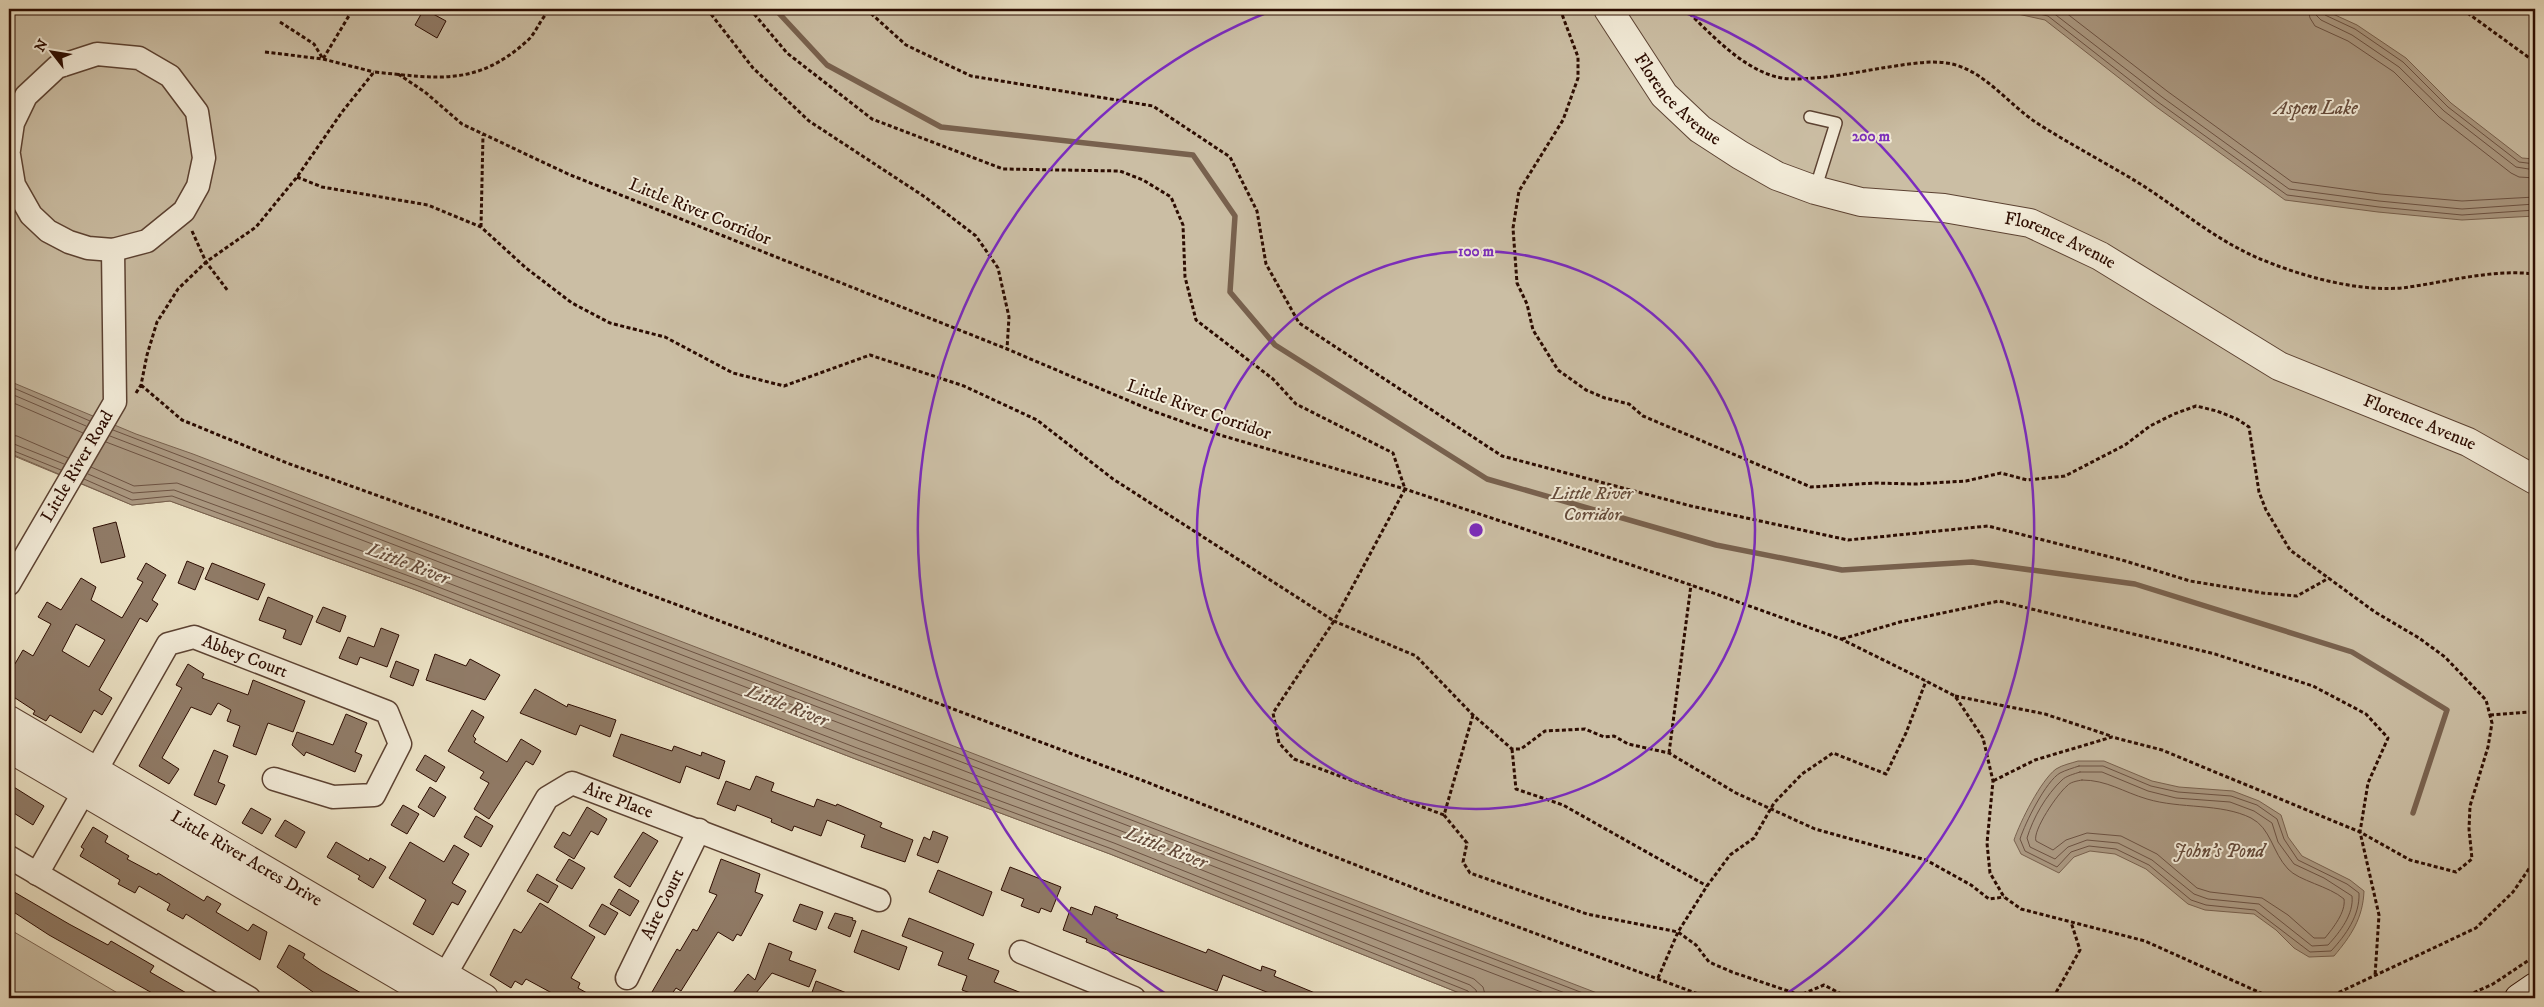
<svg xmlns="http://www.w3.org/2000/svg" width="2544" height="1007" font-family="'IM FELL DW Pica',serif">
  <rect width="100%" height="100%" fill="#ece2c5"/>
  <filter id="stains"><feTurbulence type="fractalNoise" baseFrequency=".004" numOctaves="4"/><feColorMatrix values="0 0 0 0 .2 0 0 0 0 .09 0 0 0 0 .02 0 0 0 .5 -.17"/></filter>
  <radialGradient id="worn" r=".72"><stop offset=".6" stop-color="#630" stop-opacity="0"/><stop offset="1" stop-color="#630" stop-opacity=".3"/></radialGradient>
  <path fill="#cbbea4" stroke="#7c6552" d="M9,9H2535V998H1472L1110,854L853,758L416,590L170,501L132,505L9,454Z
    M9,929L126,998H9Z"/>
  <path fill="#ab9982" stroke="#78614e" d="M1995,9H2322L2357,25L2406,58L2451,103L2522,158L2535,159V216L2462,220L2378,212L2285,200L2155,106L2045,20Z
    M9,381L136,434L193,454L1610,998H1472L1110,854L853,758L416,590L170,501L132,505L9,453Z
    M2078,761H2104L2152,781L2179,787L2233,791L2259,801L2281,815L2288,837L2302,856L2350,880L2364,891C2363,918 2351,936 2334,956L2309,957L2294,948L2276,930L2254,914L2205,910L2188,904L2146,869L2115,854L2090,851L2074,857L2059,873L2021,854L2014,840C2020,822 2041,780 2056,769C2062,765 2072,763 2078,761Z"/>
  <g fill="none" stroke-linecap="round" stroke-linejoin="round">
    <path stroke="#6c5242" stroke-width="1" d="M2017,9L2048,16L2158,102L2287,195L2379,207L2462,215L2535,210
      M2045,9L2052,12L2162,97L2289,189L2379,201L2462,209L2535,204
      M2061,9L2167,91L2292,182L2380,194L2462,201L2535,197
      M2308,9L2310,18L2315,26L2348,41L2394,72L2439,117L2511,173L2519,177L2535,178
      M2315,9L2316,15L2321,20L2352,35L2399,67L2444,111L2516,167L2535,170
      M2322,9L2325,15L2355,29L2403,62L2448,107L2519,162L2535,164
      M9,386L90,421
      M9,393L86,426
      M9,401L83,433
      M113,430L1596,998
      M9,435L17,436L68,458
      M110,436L1578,998
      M9,442L64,464
      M106,442L1557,998
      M9,449L61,470
      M91,467L134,486L177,483L422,573L860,741L1117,836L1474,979L1483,987L1486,998
      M88,474L133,493L174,490L420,580L857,748L1114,843L1470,985L1476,990L1478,998
      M84,479L132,500L172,496L418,586L855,754L1112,849L1468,991L1472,998
      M2079,766H2103L2151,786L2178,792L2231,796L2257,805L2277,819L2284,839L2298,860L2347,884L2359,893C2360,915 2346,935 2331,951L2310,952L2255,910L2206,905L2191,900L2149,865L2116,849L2089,846L2071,852L2057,867L2025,851L2020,839C2025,823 2046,781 2060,773C2066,770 2073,768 2079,766Z
      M2080,772H2102L2148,791L2176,798L2230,802L2254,811L2272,823L2278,842L2294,864L2324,878L2352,896C2354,914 2340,932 2328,945L2312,946L2259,904L2208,899L2194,894L2152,860L2118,843L2087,840L2068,847L2055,859L2030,847L2027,838C2033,818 2046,795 2062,780C2066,776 2074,774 2080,772Z
      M2082,780C2107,780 2123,792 2147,799C2180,809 2221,803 2251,818C2271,828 2272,852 2288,869C2299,881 2329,886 2344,899C2346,912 2333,928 2325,938H2314L2288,915L2262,898L2210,892L2197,888L2157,854L2121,836L2087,833L2066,840L2053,850L2036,841C2032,831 2058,793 2067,786C2070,782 2077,781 2082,780Z"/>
    <path stroke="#78614e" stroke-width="5.5" d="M775,9L827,65L941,127L1193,155L1235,216L1230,292L1275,345L1487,479L1716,545L1842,570L1972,562L2135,584L2352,652L2447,710L2413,813"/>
  </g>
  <path fill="#907b67" stroke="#2c0c01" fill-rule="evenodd" d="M424,9L446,21L437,38L415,25Z
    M116,522L125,557L101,563L93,528Z
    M187,561L204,568L195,590L178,583Z
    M146,563L166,575L152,600L158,604L147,622L140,618L99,690L112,698L102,715L94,710L81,733L50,715L46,721L33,714L35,711L9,694V674L23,650L33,656L51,624L38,617L47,602L61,610L81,578L96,587L91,600L122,618L143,582L137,579ZM76,624L105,640L89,667L62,651Z
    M212,563L265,584L258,600L205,579Z
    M268,597L313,616L301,645L283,638L286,630L259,620Z
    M323,607L346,616L340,632L316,622Z
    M381,628L399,635L387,667L360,657L357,665L339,658L348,637L374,647Z
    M435,654L466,666L470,659L500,675L485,700L426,680Z
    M396,661L419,670L413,686L390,677Z
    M188,664L204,674L202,678L248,695L253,680L305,701L293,732L268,723L256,755L233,746L240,726L227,721L231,710L218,703L211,715L191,707L162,758L179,769L169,784L139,766L182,688L176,685Z
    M535,689L567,707L568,704L616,720L610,737L580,725L576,735L520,713Z
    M472,710L484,717L473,736L476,739L474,742L507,762L521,739L541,751L533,765L526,761L489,819L474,809L489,783L480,778L484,772L448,751Z
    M346,714L367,723L355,752L362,755L355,772L306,752L304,756L292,745L297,732L333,745Z
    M621,734L672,751L674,746L701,756L702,752L725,761L719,779L686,766L680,783L613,756Z
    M214,750L228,756L218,782L225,785L216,805L194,795Z
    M425,755L445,767L436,782L416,770Z
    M756,776L774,783L771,791L814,807L817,799L836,806L837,804L882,823L880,827L913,840L905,862L861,847L865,835L827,820L821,836L794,826L792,831L771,822L772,819L737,805L735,811L717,804L726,781L750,790Z
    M9,784L44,806L33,825L9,810Z
    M430,787L446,797L434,817L418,807Z
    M403,805L419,814L407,834L391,825Z
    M587,807L607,819L598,835L591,831L574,859L554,847L563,832L570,836Z
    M251,808L271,819L262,834L242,823Z
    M476,816L493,826L481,847L464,837Z
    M285,820L305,832L296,848L275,836Z
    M93,827L108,836L105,842L129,856L127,859L157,875L158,873L204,901L207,896L221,904L216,912L248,931L253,924L267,932L260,960L186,914L183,919L167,910L170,904L139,886L135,893L118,884L120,880L80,856L84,849L81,847Z
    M933,831L948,837L938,863L917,855L924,837L930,840Z
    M643,832L658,841L630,887L614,877Z
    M336,842L369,861L370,858L386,867L373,888L358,879L360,876L327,857Z
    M410,842L444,862L454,845L469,854L452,883L466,891L458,905L452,902L433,935L413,924L426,900L389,878Z
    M569,859L585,868L572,889L556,880Z
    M721,859L760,874L755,892L763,895L741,936L737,934L733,941L718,932L681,991L676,988L669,998H663L652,992L677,949L680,951L693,929L697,931L717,895L709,892Z
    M1010,867L1061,887L1051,912L1041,908L1039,913L1021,906L1024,899L1001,890Z
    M938,870L992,892L983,916L929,892Z
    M537,874L558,886L548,903L527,891Z
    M9,889L69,924L108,945L111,941L154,966L150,972L195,998H161L49,935L9,909Z
    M619,889L639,901L630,916L610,904Z
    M540,903L595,937L571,978L580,983L578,988L596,998H561L526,979L522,985L515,981L511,988L490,975L514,929L521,933Z
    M602,904L618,913L605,935L589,926Z
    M800,904L823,912L816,930L793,921Z
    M1095,906L1118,915L1116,918L1206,953L1208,949L1261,971L1262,966L1276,971L1274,976L1327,998H1282L1223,975L1217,991L1086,942L1087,939L1063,930L1071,907L1092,915Z
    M835,913L853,918L852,920L856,921L850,937L828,928Z
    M909,918L974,944L968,959L999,971L994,982L1034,998H984L962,990L967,976L938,965L943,952L902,936Z
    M862,930L907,947L899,970L854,952Z
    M769,943L792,952L789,960L816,970L809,987L772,973L752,998H729L748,974L755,980Z
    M289,945L305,954L303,958L322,971L370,998H310L313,992L277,967Z
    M816,981L857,997V998H810Z"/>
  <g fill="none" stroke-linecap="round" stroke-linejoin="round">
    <g stroke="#5c4232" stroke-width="14">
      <path id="service" d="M1810,117L1836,123L1815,190"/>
    </g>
    <g stroke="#5c4232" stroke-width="25">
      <g id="minor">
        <path d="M9,150L13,123L26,96L57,67L97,54L139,58L170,76L197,112L204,158L198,186L184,211L147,241L113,250L88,248L69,242L48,231L31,215L14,185L9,155"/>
        <path id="s1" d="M9,584L115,402L113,250"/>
        <path d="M9,857L249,998"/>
        <path id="s2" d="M37,874L168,644L194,637L387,712L400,744L374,795L333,797L274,779"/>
        <path d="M1021,952L1134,998"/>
        <path id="s3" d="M627,978L699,830"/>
        <path id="s4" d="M437,989L547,798L572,783L879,900"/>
      </g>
    </g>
    <g stroke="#5c4232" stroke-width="30">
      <g id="tertiary">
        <path id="s5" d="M1608,9L1664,95L1700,129L1740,155L1777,176L1815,190L1861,202L1944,208L2030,223L2100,256L2279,366L2468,442L2535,480"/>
        <path id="s6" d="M9,720L484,998"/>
        <path d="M9,748L437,998"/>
      </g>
    </g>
    <g stroke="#2c0c01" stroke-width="30">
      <path id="secondary" d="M2519,998L2535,987"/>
    </g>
    <path stroke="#2c0c01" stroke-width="3" stroke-dasharray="4 2.5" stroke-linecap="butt" d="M707,9L753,68L809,121L925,197L976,236L998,268L1009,317L1007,349
      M750,9L787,53L872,119L1003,169L1120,171L1143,180L1171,197L1183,225L1185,277L1196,320L1273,379L1296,404L1393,453L1405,489L1334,621L1416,656L1473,715L1512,749H1521L1545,731L1585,729L1604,737L1614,736L1628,744L1669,753L1736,793L1815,829L1926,860L1971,885L1989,899L2004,897
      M866,9L906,45L971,76L1153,106L1230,157L1257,211L1266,264L1299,323L1502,456L1691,506L1848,540L1988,526L2122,560L2190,581L2263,593L2297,596L2329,578
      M1560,9L1578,57V78L1563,120L1519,191L1513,228L1517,283L1527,304L1533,330L1558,370L1586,390L1605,398L1629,404L1643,416L1811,487L1875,483L1916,484L1966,481L2001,473L2027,480L2065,476L2125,445L2150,426L2174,414L2196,406L2217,411L2237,419L2249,427L2259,492L2266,510L2290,550L2375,612L2419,638L2445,657L2486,700L2492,723L2488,747L2470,806L2469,829L2472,859L2456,872L2410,860L2360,832L2162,750L2112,737L2035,760L1993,781
      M1685,9C1713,36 1751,79 1793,79C1823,79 1853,73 1882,68C1904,65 1930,59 1952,64C1986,72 2009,105 2037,123C2071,145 2108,164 2142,185C2181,210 2216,240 2258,258C2300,276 2363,294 2409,287C2451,281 2493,269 2535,274
      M2462,9L2535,62
      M280,22L314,44L323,59L353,9
      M265,52L323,59L374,72
      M398,74L425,92L462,124L568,174L1007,349L1153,411L1220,435L1405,489L1691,585L1841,639L1926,681L1955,696L1983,738L1993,781L1987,843L1990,873L2004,897L2021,909L2145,941L2272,998
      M297,177L322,187L428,205L481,227L526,268L572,303L610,323L665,337L733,373L784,386L870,355L964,386L1037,420L1113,479L1334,621L1273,713L1279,743L1294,759L1444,815
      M481,227L483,135
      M192,231L206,262L228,291
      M141,385L182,420L287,463L590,572L1144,781L1424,892L1709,998
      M136,393L141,385L147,355L157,322L178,289L206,262L256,227L297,177L342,112L374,72C437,78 475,87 526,42C537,33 540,17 552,9
      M1842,639L1900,622L1999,601L2215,654L2313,686L2366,714L2388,738L2368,783L2360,832L2379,915L2375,976
      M1955,696L2045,714L2111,736
      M1473,715L1444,815L1467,843L1463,862L1470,873L1587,914L1678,932L1696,945L1709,962L1732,972L1800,995L1824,985L1849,998
      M2490,715L2530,712L2535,714
      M1512,749L1516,789L1563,805L1707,886
      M1669,753L1691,585
      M1658,978L1678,932L1707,886L1730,855L1754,838L1774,803L1802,774L1833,753L1886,774L1906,733L1926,681
      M2053,998L2080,950L2071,922
      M2327,998L2476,928L2513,892L2535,860
      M2462,998L2493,984L2535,956"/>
    <use href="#service" stroke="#f3ecd9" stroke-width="11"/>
    <use href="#minor" stroke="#f3ecd9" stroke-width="22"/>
    <use href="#tertiary" stroke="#f3ecd9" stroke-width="28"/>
    <use href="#secondary" stroke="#f3ecd9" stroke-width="28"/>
  </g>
  <g fill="none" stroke="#7b2cbf" stroke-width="2.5">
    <circle cx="1476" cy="530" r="279"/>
    <path d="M1172 998A558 558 0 0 1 1276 9M1676 9A558 558 0 0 1 1780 998"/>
  </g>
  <g text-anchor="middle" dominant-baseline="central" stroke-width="4" stroke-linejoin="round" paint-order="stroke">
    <g font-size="18" fill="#2c0c01" stroke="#f3ecd9">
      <text stroke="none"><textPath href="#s5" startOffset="115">Florence Avenue</textPath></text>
      <text transform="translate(700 212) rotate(22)">Little River Corridor</text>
      <text stroke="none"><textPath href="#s5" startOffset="535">Florence Avenue</textPath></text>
      <text transform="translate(1199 410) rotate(19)">Little River Corridor</text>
      <text stroke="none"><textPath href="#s5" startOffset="940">Florence Avenue</textPath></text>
      <text stroke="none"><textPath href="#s1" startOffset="136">Little River Road</textPath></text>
      <text stroke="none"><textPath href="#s2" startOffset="346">Abbey Court</textPath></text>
      <text stroke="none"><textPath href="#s4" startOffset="299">Aire Place</textPath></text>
      <text stroke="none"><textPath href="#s6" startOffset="275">Little River Acres Drive</textPath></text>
      <text stroke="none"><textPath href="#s3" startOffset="82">Aire Court</textPath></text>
    </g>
    <g font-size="18" font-style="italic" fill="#644a3a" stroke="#f3ecd9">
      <text x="1592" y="494">Little River<tspan x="1592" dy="21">Corridor</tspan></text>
    </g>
    <g font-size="19" font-style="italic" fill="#654b3b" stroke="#f3ecd9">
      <text x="2316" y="108">Aspen Lake</text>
      <text transform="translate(408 564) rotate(21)">Little River</text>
      <text transform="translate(787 706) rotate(21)">Little River</text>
      <text transform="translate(1166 848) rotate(21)">Little River</text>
      <text x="2219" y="851">John's Pond</text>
    </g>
  </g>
  <circle cx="1476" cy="530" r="8" fill="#7b2cbf" stroke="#f3ecd9" stroke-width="2.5"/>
  <g font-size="15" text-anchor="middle" font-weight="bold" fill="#7b2cbf" stroke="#f3ecd9" stroke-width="4" stroke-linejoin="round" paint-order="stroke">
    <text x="1871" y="141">200 m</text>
    <text x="1476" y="256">100 m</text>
  </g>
  <rect width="2544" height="1007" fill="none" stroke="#ece2c5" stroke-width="30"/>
  <rect x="10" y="10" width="2524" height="987" fill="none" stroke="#2c0c01" stroke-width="2.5"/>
  <rect x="15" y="15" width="2514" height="977" fill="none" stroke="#2c0c01"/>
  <g transform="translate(52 52) rotate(301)" stroke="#f3ecd9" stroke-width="4" paint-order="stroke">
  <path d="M0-4L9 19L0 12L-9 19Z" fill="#2c0c01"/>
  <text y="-8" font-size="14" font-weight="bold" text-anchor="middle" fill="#2c0c01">N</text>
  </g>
  <rect width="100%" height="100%" filter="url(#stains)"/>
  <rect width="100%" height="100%" fill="url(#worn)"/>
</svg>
